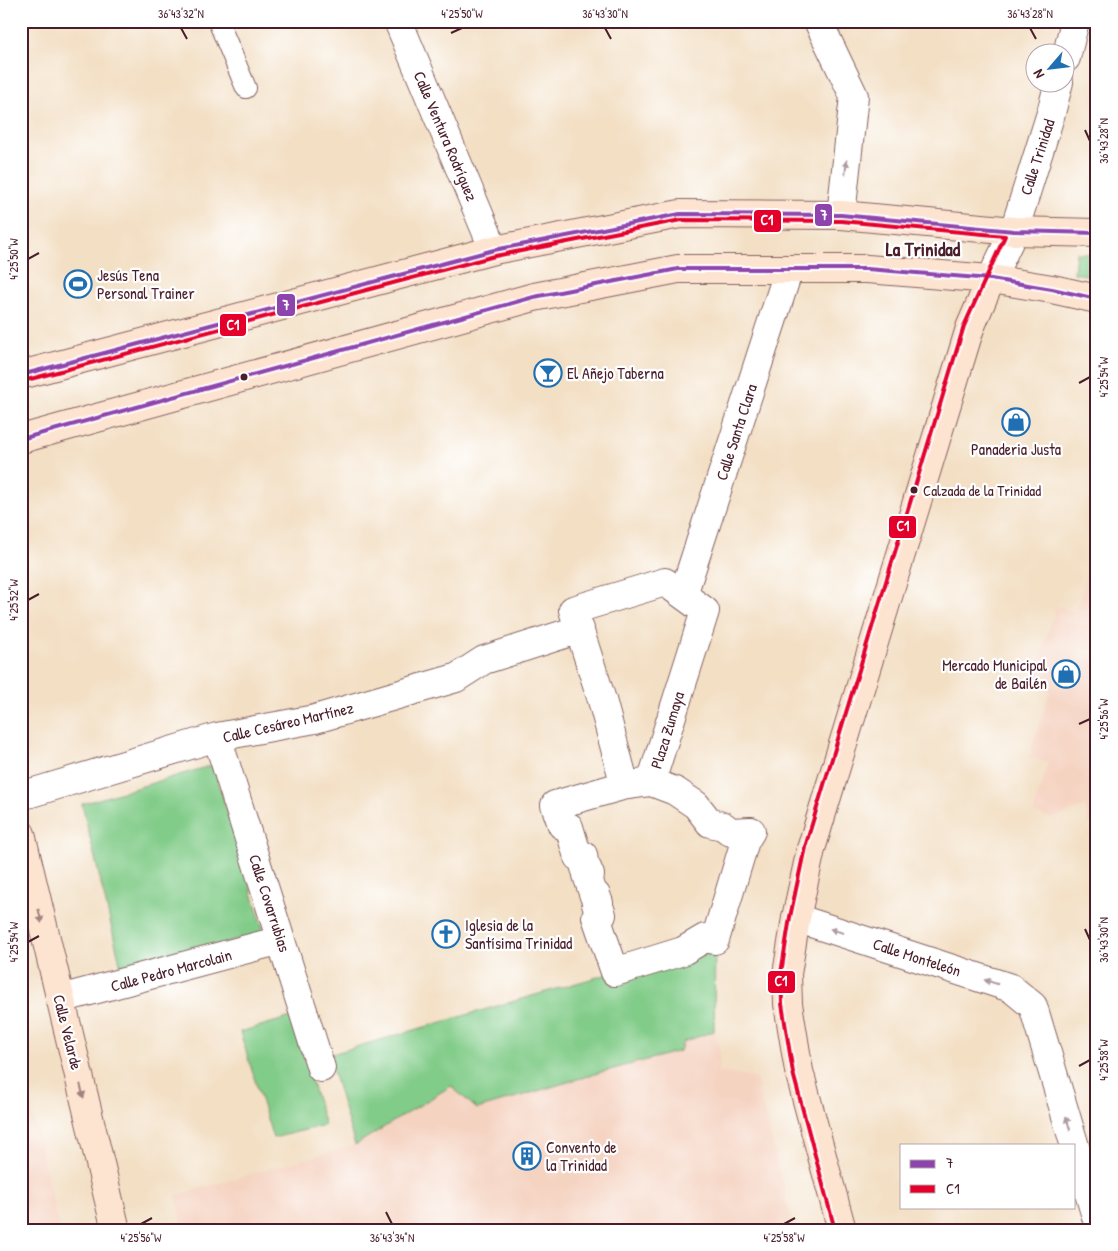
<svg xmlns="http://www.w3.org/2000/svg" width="1118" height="1251" font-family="'Patrick Hand',sans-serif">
  <rect width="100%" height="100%" fill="#fff"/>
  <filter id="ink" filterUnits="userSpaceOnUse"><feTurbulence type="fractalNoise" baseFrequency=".02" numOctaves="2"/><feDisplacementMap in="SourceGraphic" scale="10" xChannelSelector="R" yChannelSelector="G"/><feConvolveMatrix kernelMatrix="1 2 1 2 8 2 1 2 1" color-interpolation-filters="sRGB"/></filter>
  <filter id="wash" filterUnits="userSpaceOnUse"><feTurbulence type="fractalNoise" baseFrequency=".0096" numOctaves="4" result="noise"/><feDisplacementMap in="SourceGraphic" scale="20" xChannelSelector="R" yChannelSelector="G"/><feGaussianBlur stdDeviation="1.12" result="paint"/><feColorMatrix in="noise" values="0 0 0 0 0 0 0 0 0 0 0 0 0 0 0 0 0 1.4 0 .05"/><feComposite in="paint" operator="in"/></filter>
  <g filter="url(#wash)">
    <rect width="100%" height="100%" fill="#f3dfc4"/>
    <path fill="#f5d3c1" d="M1097,532V821L1088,823L1085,806L1052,819L1033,813L1048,763L1029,758L1050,691L1032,685L1056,606L1076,612Z
      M714,1031L720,1052L718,1072L756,1078L794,1230H183L176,1195L355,1145L451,1085L598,1073L680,1051L683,1042Z
      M21,1069L60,1230H21Z"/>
    <path fill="#82cc89" stroke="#66765a" d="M1076,253L1097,254V277L1074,273Z
      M213,765L264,932L122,971L82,804Z
      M715,940L714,1031L683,1042L680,1051L598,1073L477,1109L451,1086L355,1145L328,1055L670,956Z
      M291,1017L325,1125L273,1138L240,1032Z"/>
  </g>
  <g filter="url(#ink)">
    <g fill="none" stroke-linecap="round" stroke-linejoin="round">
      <g stroke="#856261" stroke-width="22">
        <path id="service" d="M218,21L246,88"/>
      </g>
      <g stroke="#856261" stroke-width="30">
        <path id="pedestrian" d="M665,582L705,611L651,782L622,786L624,782L602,700L573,610Z
          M683,595L789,269
          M217,737L321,1068
          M651,782L675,791L696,805L710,823L723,826L731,832L751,831L745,841L715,940L705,938L683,951L615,972L596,917L602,915L600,909L598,910L596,904L599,903L596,895L594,896L587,875H590L587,868H585L583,855L578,857L569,827L562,825L555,805L622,786Z
          M21,796L217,737L315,719L456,678L484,660L580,629
          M60,999L281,940"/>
      </g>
      <g stroke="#856261" stroke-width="30">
        <path id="minor" d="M398,21L494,250
          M818,21L854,96L841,215
          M1066,58L1075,21
          M991,279L1014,231L1051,113L1059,82
          M796,918L1011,988L1033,1006L1097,1220"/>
      </g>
      <g stroke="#856261" stroke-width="30">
        <path id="secondary" d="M21,375L494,250L680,214L841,215L1014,231L1097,233
          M21,439L534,297L678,269H867L991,279L1052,289L1097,299
          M21,834L116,1230
          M842,1230L799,1071L788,1004L787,974L796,918L811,849L970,328L991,279"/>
      </g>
      <use href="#service" stroke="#fff" stroke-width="20"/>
      <use href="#pedestrian" stroke="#fff" stroke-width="28"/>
      <use href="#minor" stroke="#fff" stroke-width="28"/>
      <use href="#secondary" stroke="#fde4d1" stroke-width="28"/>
      <g stroke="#fff" stroke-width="8">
        <path id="bus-1" d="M21,375L494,250L680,214L841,215L1014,231L1097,233
          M21,439L534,297L678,269H867L991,279L1052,289L1097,299"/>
      </g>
      <g stroke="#fff" stroke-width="8">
        <path id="bus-2" d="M23,381L495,256L681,220L841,221L1005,236L964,326L805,847L790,917L781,973L782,1004L793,1073L835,1230"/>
      </g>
      <use href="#bus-1" stroke="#8e44ad" stroke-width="4"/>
      <use href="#bus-2" stroke="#e4002b" stroke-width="4"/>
    </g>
    <defs><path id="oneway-solid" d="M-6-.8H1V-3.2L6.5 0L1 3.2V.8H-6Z" transform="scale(1.25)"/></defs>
    <g fill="#ae9aa0">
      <use href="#oneway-solid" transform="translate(846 167) rotate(-84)"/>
      <use href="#oneway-solid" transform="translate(837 931) rotate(-162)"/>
      <use href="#oneway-solid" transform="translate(991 982) rotate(-162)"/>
      <use href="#oneway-solid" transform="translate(1068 1123) rotate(-107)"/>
    </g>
    <g fill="#a4827e">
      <use href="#oneway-solid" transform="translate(40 916) rotate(77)"/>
      <use href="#oneway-solid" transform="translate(82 1091) rotate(76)"/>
    </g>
  </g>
  <path fill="none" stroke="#4a1f2b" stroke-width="2" d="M181,28L187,39M605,28L611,39M1030,28L1036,39M451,33L462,28M1085,130L1090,141M28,259L39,253M1079,383L1090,377M28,600L39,594M1079,724L1090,719M1085,929L1090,940M28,942L39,936M1079,1066L1090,1060M386,1212L392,1224M141,1224L152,1218M784,1224L795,1218"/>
  <defs>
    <g id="stadium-ring" transform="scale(1.4375)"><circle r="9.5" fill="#fff" stroke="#1f6fb2" stroke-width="1.5"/><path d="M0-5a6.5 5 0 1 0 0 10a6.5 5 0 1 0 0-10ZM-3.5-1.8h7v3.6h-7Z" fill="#1f6fb2"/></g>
    <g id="bar-ring" transform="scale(1.4375)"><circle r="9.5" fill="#fff" stroke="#1f6fb2" stroke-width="1.5"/><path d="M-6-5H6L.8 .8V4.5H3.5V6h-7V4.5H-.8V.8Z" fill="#1f6fb2"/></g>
    <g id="shop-ring" transform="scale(1.4375)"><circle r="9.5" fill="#fff" stroke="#1f6fb2" stroke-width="1.5"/><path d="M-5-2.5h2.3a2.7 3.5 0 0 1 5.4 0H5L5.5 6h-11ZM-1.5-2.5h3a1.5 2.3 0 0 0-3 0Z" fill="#1f6fb2"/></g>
    <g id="church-ring" transform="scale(1.4375)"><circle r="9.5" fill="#fff" stroke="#1f6fb2" stroke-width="1.5"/><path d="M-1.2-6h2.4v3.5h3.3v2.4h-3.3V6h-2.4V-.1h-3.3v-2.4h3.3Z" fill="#1f6fb2"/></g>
    <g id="building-ring" transform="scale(1.4375)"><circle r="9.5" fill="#fff" stroke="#1f6fb2" stroke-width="1.5"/><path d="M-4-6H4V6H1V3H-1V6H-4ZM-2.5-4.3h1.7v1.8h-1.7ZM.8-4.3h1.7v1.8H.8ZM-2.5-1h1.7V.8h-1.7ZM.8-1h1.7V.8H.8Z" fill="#1f6fb2"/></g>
  </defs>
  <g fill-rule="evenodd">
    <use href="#stadium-ring" x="78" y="284"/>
    <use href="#bar-ring" x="548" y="373"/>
    <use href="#shop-ring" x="1016" y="422"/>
    <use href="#shop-ring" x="1066" y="674"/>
    <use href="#church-ring" x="446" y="934"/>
    <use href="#building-ring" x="527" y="1156"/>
  </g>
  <g fill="#4a1f2b" stroke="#fff" stroke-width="2">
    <circle cx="244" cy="377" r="4.5"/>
    <circle cx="914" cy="490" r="4.5"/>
  </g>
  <g text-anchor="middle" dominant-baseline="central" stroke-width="4.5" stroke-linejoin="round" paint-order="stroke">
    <g font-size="15" fill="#4a1f2b" stroke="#fff" text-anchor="start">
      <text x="923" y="490">Calzada de la Trinidad</text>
    </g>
    <g font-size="16" fill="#4a1f2b" stroke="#fff">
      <text transform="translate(446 136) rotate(67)">Calle Ventura Rodríguez</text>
      <text transform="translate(1037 157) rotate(-72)">Calle Trinidad</text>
      <text transform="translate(736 432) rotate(-72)">Calle Santa Clara</text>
      <text transform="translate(288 722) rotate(-13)">Calle Cesáreo Martínez</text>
      <text transform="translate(667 730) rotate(-73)">Plaza Zumaya</text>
      <text transform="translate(270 903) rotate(72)">Calle Covarrubias</text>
      <text transform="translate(917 957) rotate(18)">Calle Monteleón</text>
      <text transform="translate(171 970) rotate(-15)">Calle Pedro Marcolain</text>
      <text transform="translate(68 1032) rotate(76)">Calle Velarde</text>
    </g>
    <g font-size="16" fill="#4a1f2b" stroke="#fff" text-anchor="start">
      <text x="97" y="275">Jesús Tena<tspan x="97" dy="18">Personal Trainer</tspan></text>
      <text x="567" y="373">El Añejo Taberna</text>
      <text x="1016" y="449" text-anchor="middle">Panaderia Justa</text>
      <text x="1047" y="665" text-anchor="end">Mercado Municipal<tspan x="1047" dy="18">de Bailén</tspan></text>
      <text x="465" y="925">Iglesia de la<tspan x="465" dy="18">Santísima Trinidad</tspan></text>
      <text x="546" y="1147">Convento de<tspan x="546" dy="18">la Trinidad</tspan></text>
    </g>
    <g font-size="19" font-weight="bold" fill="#4a1f2b" stroke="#fff">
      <text x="923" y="249">La Trinidad</text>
    </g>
  </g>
  <g stroke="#fff" stroke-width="2">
    <rect x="814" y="203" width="19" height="24" rx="5" fill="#8e44ad"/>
    <rect x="753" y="209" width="29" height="24" rx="5" fill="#e4002b"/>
    <rect x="276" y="293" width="20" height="24" rx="5" fill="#8e44ad"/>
    <rect x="219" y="313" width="28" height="24" rx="5" fill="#e4002b"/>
    <rect x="888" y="515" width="29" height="24" rx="5" fill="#e4002b"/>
    <rect x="767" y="970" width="29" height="24" rx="5" fill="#e4002b"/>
  </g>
  <g font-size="14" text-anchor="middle" font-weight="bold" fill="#fff">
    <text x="824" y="220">7</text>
    <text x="767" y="225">C1</text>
    <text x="286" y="310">7</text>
    <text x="233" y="330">C1</text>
    <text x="903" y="531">C1</text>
    <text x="781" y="986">C1</text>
  </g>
  <rect width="1118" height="1251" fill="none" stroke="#fff" stroke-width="55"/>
  <rect x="900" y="1144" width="175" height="65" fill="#ffffff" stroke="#b7a5aa"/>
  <rect x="910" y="1160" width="25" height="8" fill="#8e44ad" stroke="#b7a5aa"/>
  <text x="946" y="1168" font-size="15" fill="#4a1f2b">7</text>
  <rect x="910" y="1185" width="25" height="8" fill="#e4002b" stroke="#b7a5aa"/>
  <text x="946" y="1194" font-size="15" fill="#4a1f2b">C1</text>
  <g transform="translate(1050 68) rotate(242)"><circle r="24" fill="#ffffff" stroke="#b7a5aa"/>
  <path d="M0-4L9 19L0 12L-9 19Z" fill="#1f6fb2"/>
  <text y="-8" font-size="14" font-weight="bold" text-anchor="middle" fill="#4a1f2b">N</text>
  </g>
  <rect x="28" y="28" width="1062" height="1196" fill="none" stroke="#4a1f2b" stroke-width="2"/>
  <g font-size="12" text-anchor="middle" fill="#4a1f2b">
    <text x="181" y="18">36°43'32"N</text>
    <text x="462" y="18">4°25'50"W</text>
    <text x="605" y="18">36°43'30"N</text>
    <text x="1030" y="18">36°43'28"N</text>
    <text transform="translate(1104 141) rotate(-90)" y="4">36°43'28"N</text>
    <text transform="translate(14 259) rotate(-90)" y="4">4°25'50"W</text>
    <text transform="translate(1104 377) rotate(-90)" y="4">4°25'54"W</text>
    <text transform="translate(14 600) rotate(-90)" y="4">4°25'52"W</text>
    <text transform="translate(1104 719) rotate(-90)" y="4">4°25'56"W</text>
    <text transform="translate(1104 940) rotate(-90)" y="4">36°43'30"N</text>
    <text transform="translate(14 942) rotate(-90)" y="4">4°25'54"W</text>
    <text transform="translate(1104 1060) rotate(-90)" y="4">4°25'58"W</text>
    <text x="141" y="1242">4°25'56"W</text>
    <text x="392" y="1242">36°43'34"N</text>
    <text x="784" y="1242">4°25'58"W</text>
  </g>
</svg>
